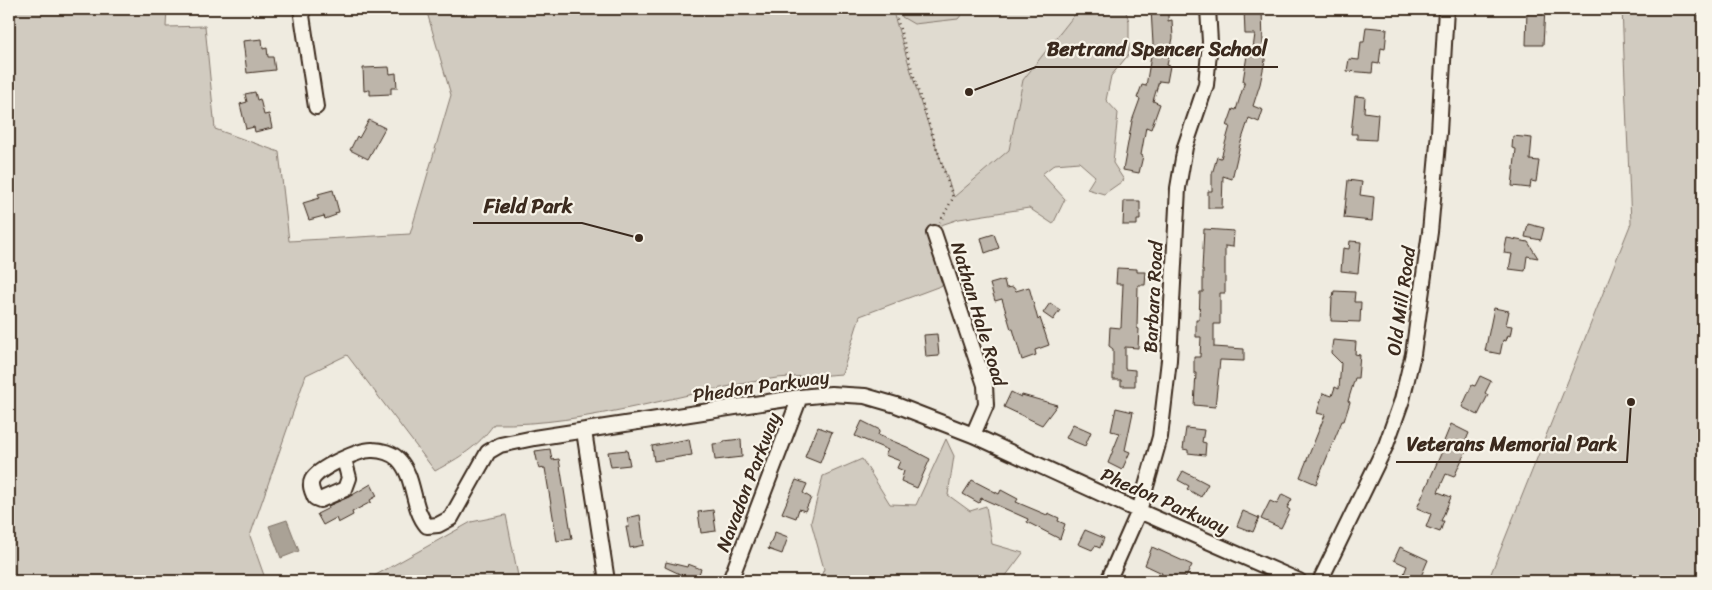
<svg xmlns="http://www.w3.org/2000/svg" width="1712" height="590" font-family="Sriracha,sans-serif">
  <rect width="100%" height="100%" fill="#efebe0"/>
  <filter id="ink" filterUnits="userSpaceOnUse"><feTurbulence type="fractalNoise" baseFrequency=".02" numOctaves="2"/><feDisplacementMap in="SourceGraphic" scale="10" xChannelSelector="R" yChannelSelector="G"/><feConvolveMatrix kernelMatrix="1 2 1 2 8 2 1 2 1" color-interpolation-filters="sRGB"/></filter>
  <g filter="url(#ink)">
    <path fill="#e0dbd0" d="M892,9H1076V13L1023,80L1009,150L953,198L921,104Z"/>
    <path fill="#d1cbc0" stroke="#867a6f" d="M9,9H167L166,27L205,26L215,129L279,152L289,241L410,234L451,95L426,9H892L921,104L954,197L1009,150L1023,80L1076,13V9H1125L1129,21V54L1111,76L1106,100L1118,113L1113,163L1124,180L1104,194L1087,189L1095,176L1079,162L1055,164L1042,174L1065,199L1053,224L1029,208L959,219L926,230L943,285L860,316L842,374C821,376 798,376 777,378C684,391 588,426 494,424C477,448 460,457 435,471L347,355L306,375L250,536L266,581H9Z
      M901,9H966L958,19L914,24L902,17Z
      M1622,9H1703V581H1488L1631,223Z
      M946,439L954,456L948,495L970,511L986,506L992,544L1023,553L1002,581H819L824,569L811,522L823,476L862,459L890,504L916,505Z
      M506,515L519,581H461L455,574L443,581H359L367,580L471,522Z"/>
    <path fill="#aaa296" stroke="#7e7266" d="M287,520L299,551L281,558L269,526Z"/>
    <path fill="#bdb5aa" stroke="#3b2a1e" d="M1151,9H1163V11H1168V21L1172,20L1173,38L1167,65L1170,66L1167,82L1159,81L1153,101L1160,104L1151,129L1146,127L1141,155L1143,156L1139,173L1123,170L1132,121L1140,99L1137,98L1142,85L1146,86L1153,44Z
      M1244,9H1262L1263,45L1268,46L1260,84L1253,106L1263,110L1259,122L1249,118L1240,145L1232,179L1223,176L1222,208H1208V191H1212V174L1217,157L1221,158L1230,126H1227L1233,109L1236,110L1245,81H1243L1247,55L1252,56L1255,34H1245Z
      M1527,9H1545L1543,45H1526Z
      M1366,27L1387,29L1385,49L1381,48L1379,64L1373,63L1372,73L1347,71L1349,59L1359,60L1361,42H1364Z
      M262,39L263,49L267,48L268,57H273L275,70L247,73L243,41Z
      M389,67L390,74L396,73L397,88H391V94L370,95V90L364,91L363,68Z
      M255,92L257,100L260,99L264,115L269,114L272,128L255,132L254,127L246,129L240,104L247,102L245,94Z
      M1355,96L1365,97L1364,112L1378,114L1376,140L1357,139V134H1351Z
      M369,120L385,128L368,159L350,150L357,136L359,138Z
      M1513,136L1532,138L1530,160L1539,161L1536,182L1531,181L1530,188L1512,186L1516,149L1512,148Z
      M1348,180L1362,182L1360,195L1374,197L1372,221L1344,218Z
      M333,190L339,212L335,213L336,215L325,219L324,216L309,220L303,203L320,198L318,194Z
      M1124,201H1140V220H1137V225H1123Z
      M1528,224L1544,228L1541,240L1525,237Z
      M1204,229L1234,231L1233,247L1225,246V293H1220V324H1214V347L1244,349V361L1220,360L1215,407L1194,405L1196,373H1194V357H1200L1201,337H1196V320H1199L1200,292H1203V270H1202Z
      M994,234L999,248L985,253L981,238Z
      M1507,238L1528,242L1538,258L1527,256L1525,271L1509,269L1512,254L1504,253Z
      M1350,241L1361,242L1358,273L1341,271L1343,248L1349,249Z
      M1117,268L1137,269V272H1146L1145,285H1138L1137,328L1139,329L1138,348L1125,347V369L1135,370V386H1121V380H1113V349L1109,346L1110,327L1121,328L1123,284H1116Z
      M1004,280L1006,288L1013,287L1016,291L1029,287L1038,320L1040,318L1049,345L1035,350L1036,355L1022,360L1013,329H1011L1002,299L995,301L990,284Z
      M1334,291L1355,292L1354,302H1361L1360,322L1331,321L1332,297H1333Z
      M1050,303L1060,310L1053,320L1043,313Z
      M1494,308L1509,311L1506,325L1512,326L1510,336L1508,335L1506,341L1503,340L1500,354L1485,351Z
      M937,334L939,356L926,357L924,335Z
      M1333,340L1356,342L1355,354L1360,355L1358,378H1355L1348,401L1350,402L1344,421H1342L1316,484L1300,477L1325,415L1317,413L1323,393L1332,396L1335,387L1339,389L1341,363L1331,353Z
      M1480,376L1491,381L1485,393L1488,395L1478,415L1462,407L1472,385L1475,386Z
      M1011,392L1021,397L1022,395L1057,405L1042,425L1004,407Z
      M1116,408L1133,412L1125,450L1130,452L1122,470L1108,463L1120,433L1111,431Z
      M862,421L880,430L878,435L907,447L930,459L917,488L901,481L904,471L897,468L900,461L885,455L888,450L855,436Z
      M1073,424L1091,432L1085,446L1066,438Z
      M1451,424L1469,433L1464,445L1468,446L1454,477L1446,474L1438,492L1451,497L1441,521H1444L1440,532L1426,527L1431,514L1417,508L1444,447L1442,446Z
      M818,427L832,432L820,463L805,457L812,438L813,439Z
      M1186,428L1204,430L1202,442L1206,443L1205,455L1188,453V450L1183,449Z
      M689,439L692,455L654,461L652,446Z
      M741,439L742,457L715,460L713,444L723,443L724,441Z
      M550,449L552,460L559,459L572,539L557,541L545,468L539,469L535,451Z
      M627,450L630,465L611,467L608,452Z
      M1183,471L1208,484L1201,497L1187,489L1189,486L1178,480Z
      M796,480L807,484L803,493L811,498L805,511L799,509L796,518L782,513Z
      M972,480L999,494L1001,490L1018,499L1016,502L1047,515L1048,513L1059,518L1058,521L1065,524L1060,539L1027,522L1028,519L981,498L979,503L963,494Z
      M371,484L377,496L370,500L371,502L352,512L353,515L338,523L336,518L323,525L317,514L329,508L328,506L349,497Z
      M1282,494L1292,499L1287,508L1290,510L1281,528L1261,519L1270,501L1277,504Z
      M713,510L716,531L701,533L698,512Z
      M1243,511L1259,518L1253,532L1237,526Z
      M640,515L644,545L630,548L626,527H629L627,518Z
      M1085,530L1104,538L1100,548L1095,546L1092,550L1078,544Z
      M775,532L788,537L782,554L768,549Z
      M1152,547L1192,565L1184,581H1165L1160,579L1162,573L1145,565Z
      M1400,547L1428,560L1419,581H1408L1402,579L1407,566L1394,560Z
      M666,562L687,567L688,564L701,569L696,581H682L684,576L665,567Z"/>
    <g fill="none" stroke-linecap="round" stroke-linejoin="round">
      <g stroke="#3b2a1e" stroke-width="18">
        <path id="minor" d="M301,9L316,107
          M934,233L985,385L986,405L973,435
          M584,431L607,581
          M344,459L349,478L345,489L320,500L315,498C313,493 309,486 312,480C318,468 360,449 373,450C381,450 392,453 398,459C416,477 411,508 427,526L438,525L451,518L488,452L500,445L534,438L800,397L831,394L865,396L896,405L973,435L1139,511L1299,581
          M730,581L800,397
          M1108,581L1139,511L1160,437L1169,360L1178,188L1185,147L1206,85L1210,42L1208,9
          M1320,581L1386,445L1402,400L1413,354L1430,232L1439,132L1446,9"/>
      </g>
      <path stroke="#3b2a1e" stroke-width="2.5" stroke-dasharray="1 4" stroke-linecap="butt" d="M894,9L920,97L953,198L940,222"/>
      <use href="#minor" stroke="#f7f3e8" stroke-width="14"/>
    </g>
  </g>
  <g text-anchor="middle" dominant-baseline="central" stroke-width="4.5" stroke-linejoin="round" paint-order="stroke">
    <g font-size="19" fill="#3b2a1e" stroke="#f7f3e8">
      <text transform="translate(1153 297) rotate(-87)">Barbara Road</text>
      <text transform="translate(1401 301) rotate(-82)">Old Mill Road</text>
      <text transform="translate(979 314) rotate(73)">Nathan Hale Road</text>
      <text transform="translate(761 386) rotate(-8)">Phedon Parkway</text>
      <text transform="translate(748 482) rotate(-69)">Navadon Parkway</text>
      <text transform="translate(1165 501) rotate(24)">Phedon Parkway</text>
    </g>
  </g>
  <path fill="none" stroke="#3b2a1e" stroke-width="2" d="M969 92L1036 67H1278M639 238L582 223H473M1631 402L1627 462H1396"/>
  <g fill="#3b2a1e" stroke="#f7f3e8" stroke-width="2">
    <circle cx="969" cy="92" r="5"/>
    <circle cx="639" cy="238" r="5"/>
    <circle cx="1631" cy="402" r="5"/>
  </g>
  <g font-size="20" text-anchor="middle" font-weight="bold" fill="#3b2a1e" stroke="#f7f3e8" stroke-width="4.5" stroke-linejoin="round" paint-order="stroke">
    <text x="1157" y="56">Bertrand Spencer School</text>
    <text x="528" y="213">Field Park</text>
    <text x="1512" y="451">Veterans Memorial Park</text>
  </g>
  <rect width="1712" height="590" fill="none" stroke="#f7f3e8" stroke-width="30"/>
  <rect x="15" y="15" width="1682" height="560" fill="none" stroke="#3b2a1e" stroke-width="2" filter="url(#ink)"/>
</svg>
